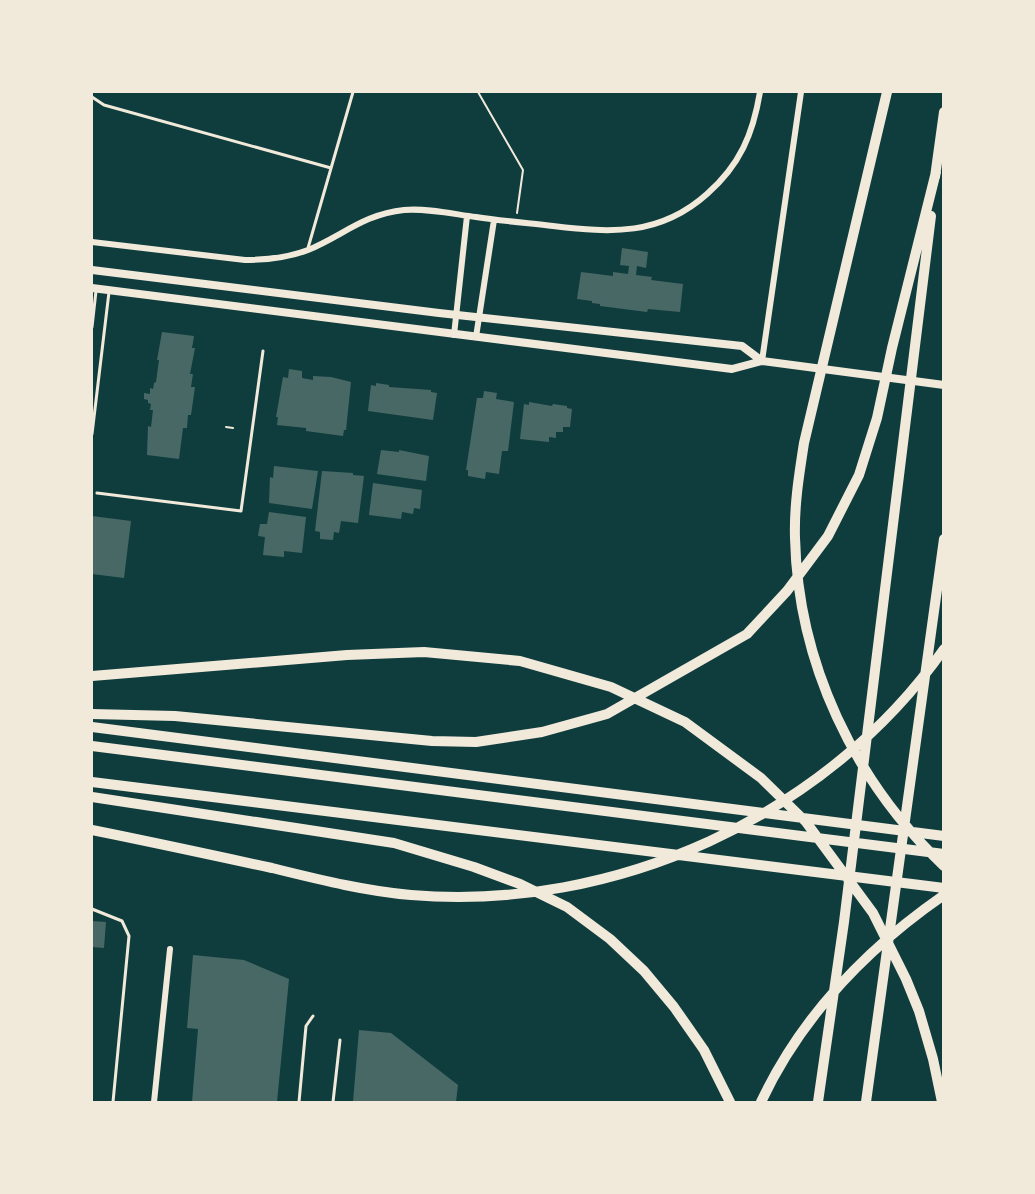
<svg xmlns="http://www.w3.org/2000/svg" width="1035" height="1194" font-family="'Varela Round',sans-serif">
  <rect width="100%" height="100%" fill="#0f3d3e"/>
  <path fill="#486865" d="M622,248L648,252L646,268L637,266L636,275L652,277L651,280L683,284L680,312L648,309L647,312L600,306V304L592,303V301L577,299L581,272L613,276V272L628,274L629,266L620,265Z
    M162,332L194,336L192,348H195L190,374H193L191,387H195L191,415H188L187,428H183L179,459L147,455L148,426L151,427L153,410H150L151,404L148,403V400L144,399V393L150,394V388L153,389L154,383L156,382L159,360H157Z
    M289,369L302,371V378L313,380V376L331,377L351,382L346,430H344L343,436L306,431V428L277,425L278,417H276L283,377L288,378Z
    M376,383L389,385V387L431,390V392L437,393L433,420L368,411L371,385L376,386Z
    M484,391L497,393L496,399L514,402L508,451H502L499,474L486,472L485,479L468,476V470H466L477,398H483Z
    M529,402L552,406L553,404L567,406V408L572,409L570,427H563V432H556V438L549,437V442L520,439L524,404L529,405Z
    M381,450L399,452V450L429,456L426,481L377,474Z
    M274,466L318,471L312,509L269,503L270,477L273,478Z
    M322,471L353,473V475L364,476L358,523L341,521L339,533L334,532L333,540L320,539V532L315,531Z
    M373,483L422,490L420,509L414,508L413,514L402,512L401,519L369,515Z
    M269,512L306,517L302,553L284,551V557L263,555L265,537L258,536L260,524H267Z
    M92,516L131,521L124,578L92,574Z
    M92,921L106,922L104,948L92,947Z
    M193,955L244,960L289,979L277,1102H192L198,1029L187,1028Z
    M359,1030L391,1033L458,1085L456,1102H353Z"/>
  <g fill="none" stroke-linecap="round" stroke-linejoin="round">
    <path stroke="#f1e9da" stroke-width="2" d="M478,92L523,170L517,213
      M226,427L233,428"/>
    <path stroke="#f1e9da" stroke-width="3" d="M92,97L104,105L331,168
      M308,248L353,92
      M92,327L96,291
      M92,434L109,292
      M97,493L241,511L263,351
      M92,909L122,921L129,936L113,1102
      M299,1102L306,1026L313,1016
      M333,1102L340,1040"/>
    <path stroke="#f1e9da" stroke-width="6" d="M92,242L245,260C267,260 287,258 308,250C342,236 364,214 404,210C427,208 453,214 476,217C502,221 527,223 553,226C611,233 660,236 707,194C740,165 753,134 760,92
      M454,335L467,216
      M476,337L494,220
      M762,361L801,92
      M154,1102L170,949"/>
    <path stroke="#f1e9da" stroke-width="8" d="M92,270L439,313L742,346L762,361
      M92,288L732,369L762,361L944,385"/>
    <path stroke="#f1e9da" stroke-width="10" d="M887,92L804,443C799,475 794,506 795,538C798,663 854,781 944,866
      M935,177L944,112
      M92,676L347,655L424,652L520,661L611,687L685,722L761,778L806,822L873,913L906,979L919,1011L933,1059L942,1102
      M92,714L175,716L432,741L476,742L542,732L607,714L747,634L787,591L828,536L859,475L877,418L892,348L936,172
      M92,727L944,836
      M92,746L944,854
      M92,782L944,888
      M92,797L394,843L474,867L520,884L567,907L610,939L644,971L674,1007L704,1050L730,1102
      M92,830C152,842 212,855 272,868C317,879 364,891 411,895C614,912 826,817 944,649
      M761,1102C801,1017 866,949 944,895
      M818,1102L844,922L931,216
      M866,1102L944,539"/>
  </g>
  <rect width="1035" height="1194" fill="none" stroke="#f1e9da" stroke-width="186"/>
</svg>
